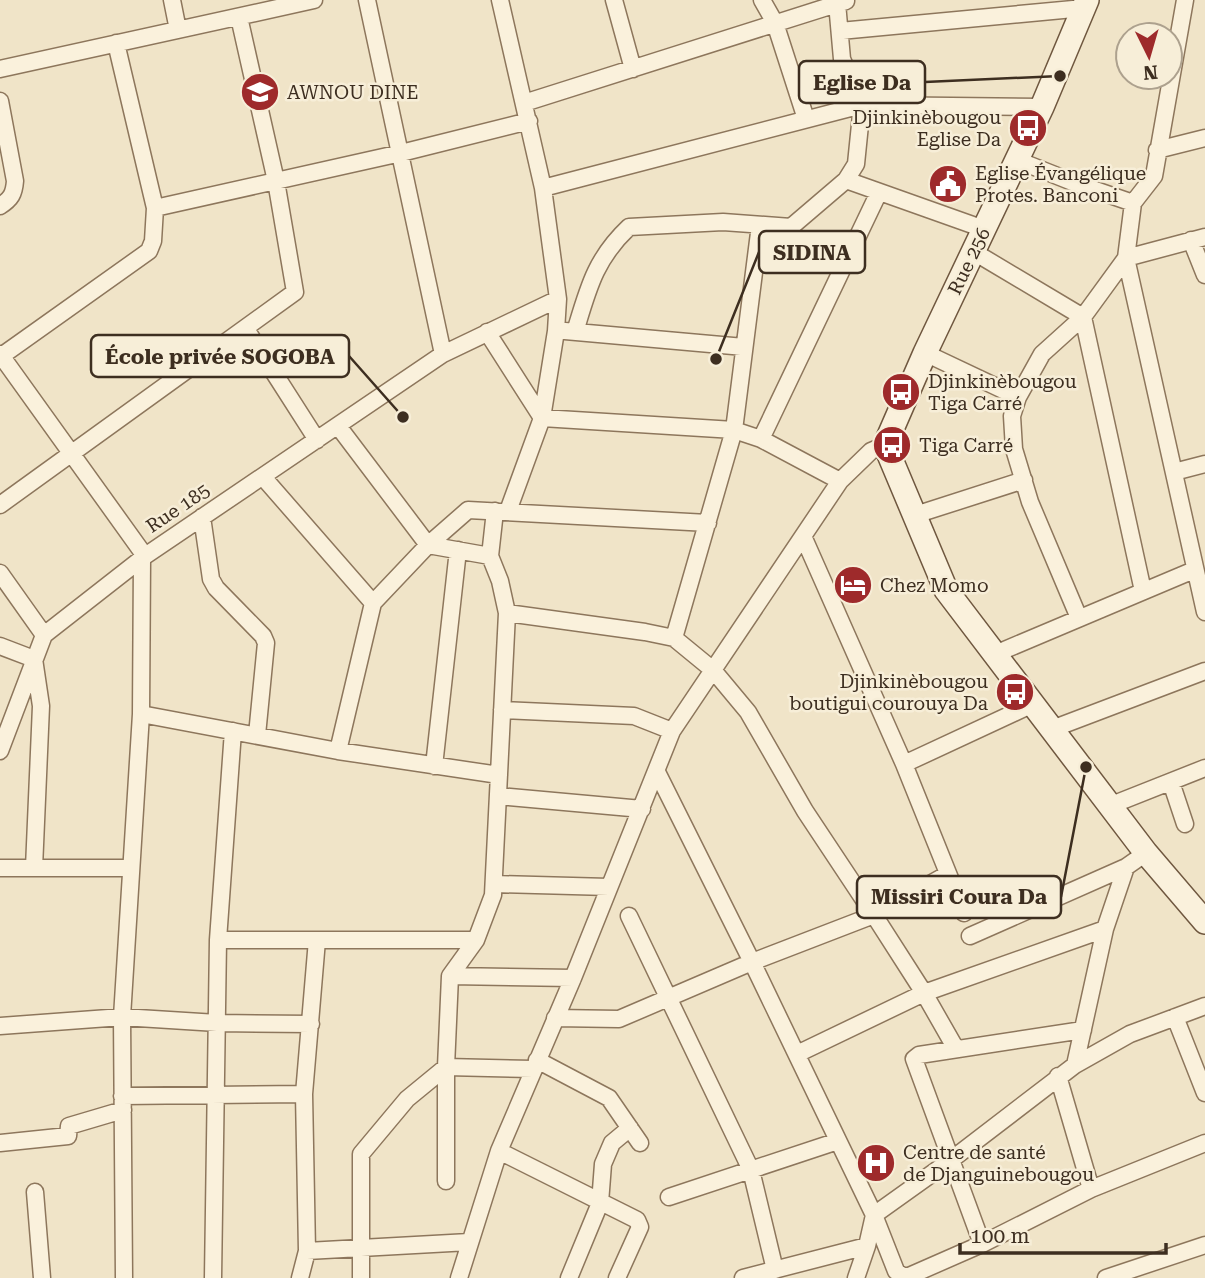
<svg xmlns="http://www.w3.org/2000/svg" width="1205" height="1278" font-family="'Roboto Serif',serif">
  <rect width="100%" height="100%" fill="#f0e4c8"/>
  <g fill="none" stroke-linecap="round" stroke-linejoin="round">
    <g stroke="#8d765c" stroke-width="19">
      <path id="street" d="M172,0L178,30
        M367,0L443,354
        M500,0L543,188L558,299L556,331L542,418L508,511
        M614,0L633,69
        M762,0L775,23L806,119
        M840,31L1084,8
        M0,69L314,0
        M0,101L15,181C14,194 11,199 0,206
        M524,103L846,1
        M1157,150L1205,138
        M1017,160L1075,183L1133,203
        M846,180L984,229
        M543,188L862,105L1042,107
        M155,208L401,153L529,121
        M1205,237L1126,258L1205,612
        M1191,240L1205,275
        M974,252L1083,317L1143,591
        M246,329L317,440
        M565,331L744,347
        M487,332L542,418
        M575,332C588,289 595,259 629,227L723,222L791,227L846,180L856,164L862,105L842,59L837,3
        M925,353L1018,397
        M0,354L145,556
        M0,357L149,251L153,241L155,208L116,43
        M542,418L734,430L761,439L840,481
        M338,426L428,545L490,556
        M761,439L879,192
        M1174,472L1205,464
        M263,477L373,603
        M0,505L295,292L276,181L239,17
        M915,515L1024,480
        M202,517L211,579L216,588L263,636L266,643L257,735
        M803,536L904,764L964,913
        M0,573L44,635
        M507,613L645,632L674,638L713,670L748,712L805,811L874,915L924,993L956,1049
        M1079,618L1030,502L1014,449L1012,416L1018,397L1042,354L1083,317L1126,258L1133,203L1154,176L1185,0
        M674,638L734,430L760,225
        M0,646L34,659L41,706L34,868
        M995,654L1194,570
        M502,710L634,716L672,731
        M141,714L338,751L499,775
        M1052,729L1205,671
        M0,751L44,635L145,556L443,354L558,299
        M338,751L373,603L428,545L468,510L708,523
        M904,764L1033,704
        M434,766L458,550
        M657,772L752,962L874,1215L896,1271L902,1276H909L982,1244L1091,1189L1205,1143
        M1171,782L1185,824
        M498,796L642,809
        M1109,806L1205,768
        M0,868H131
        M494,884L609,887
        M629,916L751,1170L775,1270
        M970,936L1126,867
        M218,940H476
        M317,940L304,1094L307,1251L469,1242
        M450,976L573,978
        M1175,1017L1205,1093
        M555,1018L619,1019L752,962L874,915L948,874
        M0,1026L122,1017L217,1023L311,1024
        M797,1054L924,993L1105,929
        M537,1060L609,1098L640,1143
        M1075,1065L1105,929L1126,867L1146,853
        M1058,1076L1091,1189
        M122,1096L304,1094
        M0,1143L68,1136L69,1126L123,1110
        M499,1151L637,1220L640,1227L617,1278
        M446,1181V1067L533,1069
        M35,1192L42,1278
        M669,1197L838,1141
        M982,1244L914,1059L919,1055L1083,1030
        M124,1278L122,1017L141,714L142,559
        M213,1278L218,940L233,731
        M300,1278L307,1251
        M361,1278V1154L407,1099L446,1067L450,976L476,940L493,895L507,613L500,581L490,556L495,511
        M459,1278L499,1151L573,978L672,731L840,481L871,451L885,445
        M569,1278L600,1203L603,1164L612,1143L630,1128
        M743,1278L867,1246
        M856,1278L867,1246L874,1215L951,1160L1075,1065L1130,1034L1205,1006
        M1106,1278L1205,1245"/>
    </g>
    <g stroke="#6f573f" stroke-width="26">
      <path id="secondary" d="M1087,0L1042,107L925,353L885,445L946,590L1146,853L1205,922"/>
    </g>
    <use href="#street" stroke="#faf1dc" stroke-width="16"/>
    <use href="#secondary" stroke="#faf1dc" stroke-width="23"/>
  </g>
  <defs>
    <g id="school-disc" transform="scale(2.0125)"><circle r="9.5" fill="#9e2a2b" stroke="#f7eed8"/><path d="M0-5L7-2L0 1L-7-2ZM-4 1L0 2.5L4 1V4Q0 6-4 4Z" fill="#fff"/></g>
    <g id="bus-disc" transform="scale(2.0125)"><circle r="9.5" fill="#9e2a2b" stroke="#f7eed8"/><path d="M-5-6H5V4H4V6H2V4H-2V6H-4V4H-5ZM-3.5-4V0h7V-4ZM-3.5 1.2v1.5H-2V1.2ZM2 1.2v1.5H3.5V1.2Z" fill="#fff"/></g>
    <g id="civic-disc" transform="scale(2.0125)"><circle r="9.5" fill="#9e2a2b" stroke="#f7eed8"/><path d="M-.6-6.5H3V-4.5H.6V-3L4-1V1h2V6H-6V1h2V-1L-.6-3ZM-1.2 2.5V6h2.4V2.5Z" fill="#fff"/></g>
    <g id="hotel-disc" transform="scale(2.0125)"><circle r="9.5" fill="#9e2a2b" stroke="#f7eed8"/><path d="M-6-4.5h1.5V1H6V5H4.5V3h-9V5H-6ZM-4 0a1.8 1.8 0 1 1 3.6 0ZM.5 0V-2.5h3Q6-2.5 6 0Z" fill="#fff"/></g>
    <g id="hospital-disc" transform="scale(2.0125)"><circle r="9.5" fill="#9e2a2b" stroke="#f7eed8"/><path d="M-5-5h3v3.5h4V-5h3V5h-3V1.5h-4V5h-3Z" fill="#fff"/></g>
  </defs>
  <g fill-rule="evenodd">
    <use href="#school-disc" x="260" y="92"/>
    <use href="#bus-disc" x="1028" y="128"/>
    <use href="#civic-disc" x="948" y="184"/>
    <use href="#bus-disc" x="901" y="392"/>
    <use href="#bus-disc" x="892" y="445"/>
    <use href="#hotel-disc" x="853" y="585"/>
    <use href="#bus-disc" x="1015" y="692"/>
    <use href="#hospital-disc" x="876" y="1163"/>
  </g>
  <g text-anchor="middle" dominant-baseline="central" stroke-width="5" stroke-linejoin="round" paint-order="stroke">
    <g font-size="19" fill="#3d2e20" stroke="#f7eed8" text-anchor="start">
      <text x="287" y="92">AWNOU DINE</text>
      <text x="1001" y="117" text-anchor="end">Djinkinèbougou<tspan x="1001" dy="22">Eglise Da</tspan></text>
      <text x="975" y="173">Eglise Évangélique<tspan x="975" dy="22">Protes. Banconi</tspan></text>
      <text x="928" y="381">Djinkinèbougou<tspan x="928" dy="22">Tiga Carré</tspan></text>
      <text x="919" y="445">Tiga Carré</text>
      <text x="880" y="585">Chez Momo</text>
      <text x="988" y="681" text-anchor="end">Djinkinèbougou<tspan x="988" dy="22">boutigui courouya Da</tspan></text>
      <text x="903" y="1152">Centre de santé<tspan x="903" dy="22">de Djanguinebougou</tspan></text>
    </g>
    <g font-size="19" fill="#3d2e20" stroke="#f7eed8">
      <text transform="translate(969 261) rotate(-64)">Rue 256</text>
      <text transform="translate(178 508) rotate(-34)">Rue 185</text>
    </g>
  </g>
  <path fill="none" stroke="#3d2e20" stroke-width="2.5" d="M1060 76L925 82M716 359L759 252M403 417L349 356M1086 767L1061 897"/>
  <g fill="#3d2e20" stroke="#f7eed8" stroke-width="2.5">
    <circle cx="1060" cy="76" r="7"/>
    <circle cx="716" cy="359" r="7"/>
    <circle cx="403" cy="417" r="7"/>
    <circle cx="1086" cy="767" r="7"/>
  </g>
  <g fill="#f7eed8" stroke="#3d2e20" stroke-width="2.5">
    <rect x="799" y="61" width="126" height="42" rx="7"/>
    <rect x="759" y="231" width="106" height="42" rx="7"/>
    <rect x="91" y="335" width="258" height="42" rx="7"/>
    <rect x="857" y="876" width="204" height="42" rx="7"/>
  </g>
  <g font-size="21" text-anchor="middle" font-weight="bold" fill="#3d2e20">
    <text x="862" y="90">Eglise Da</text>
    <text x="812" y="260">SIDINA</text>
    <text x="220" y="364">École privée SOGOBA</text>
    <text x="959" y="904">Missiri Coura Da</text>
  </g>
  <g transform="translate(1149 56) rotate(175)"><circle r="33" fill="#f7eed8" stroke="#ada18e" stroke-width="2"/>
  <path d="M0-5L12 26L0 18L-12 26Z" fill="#9e2a2b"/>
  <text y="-10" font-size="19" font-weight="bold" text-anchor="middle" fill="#3d2e20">N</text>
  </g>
  <path d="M960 1243v10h206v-10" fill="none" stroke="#3d2e20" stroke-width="3.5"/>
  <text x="970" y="1243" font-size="21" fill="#3d2e20" stroke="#f7eed8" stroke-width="5" paint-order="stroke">100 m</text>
</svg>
